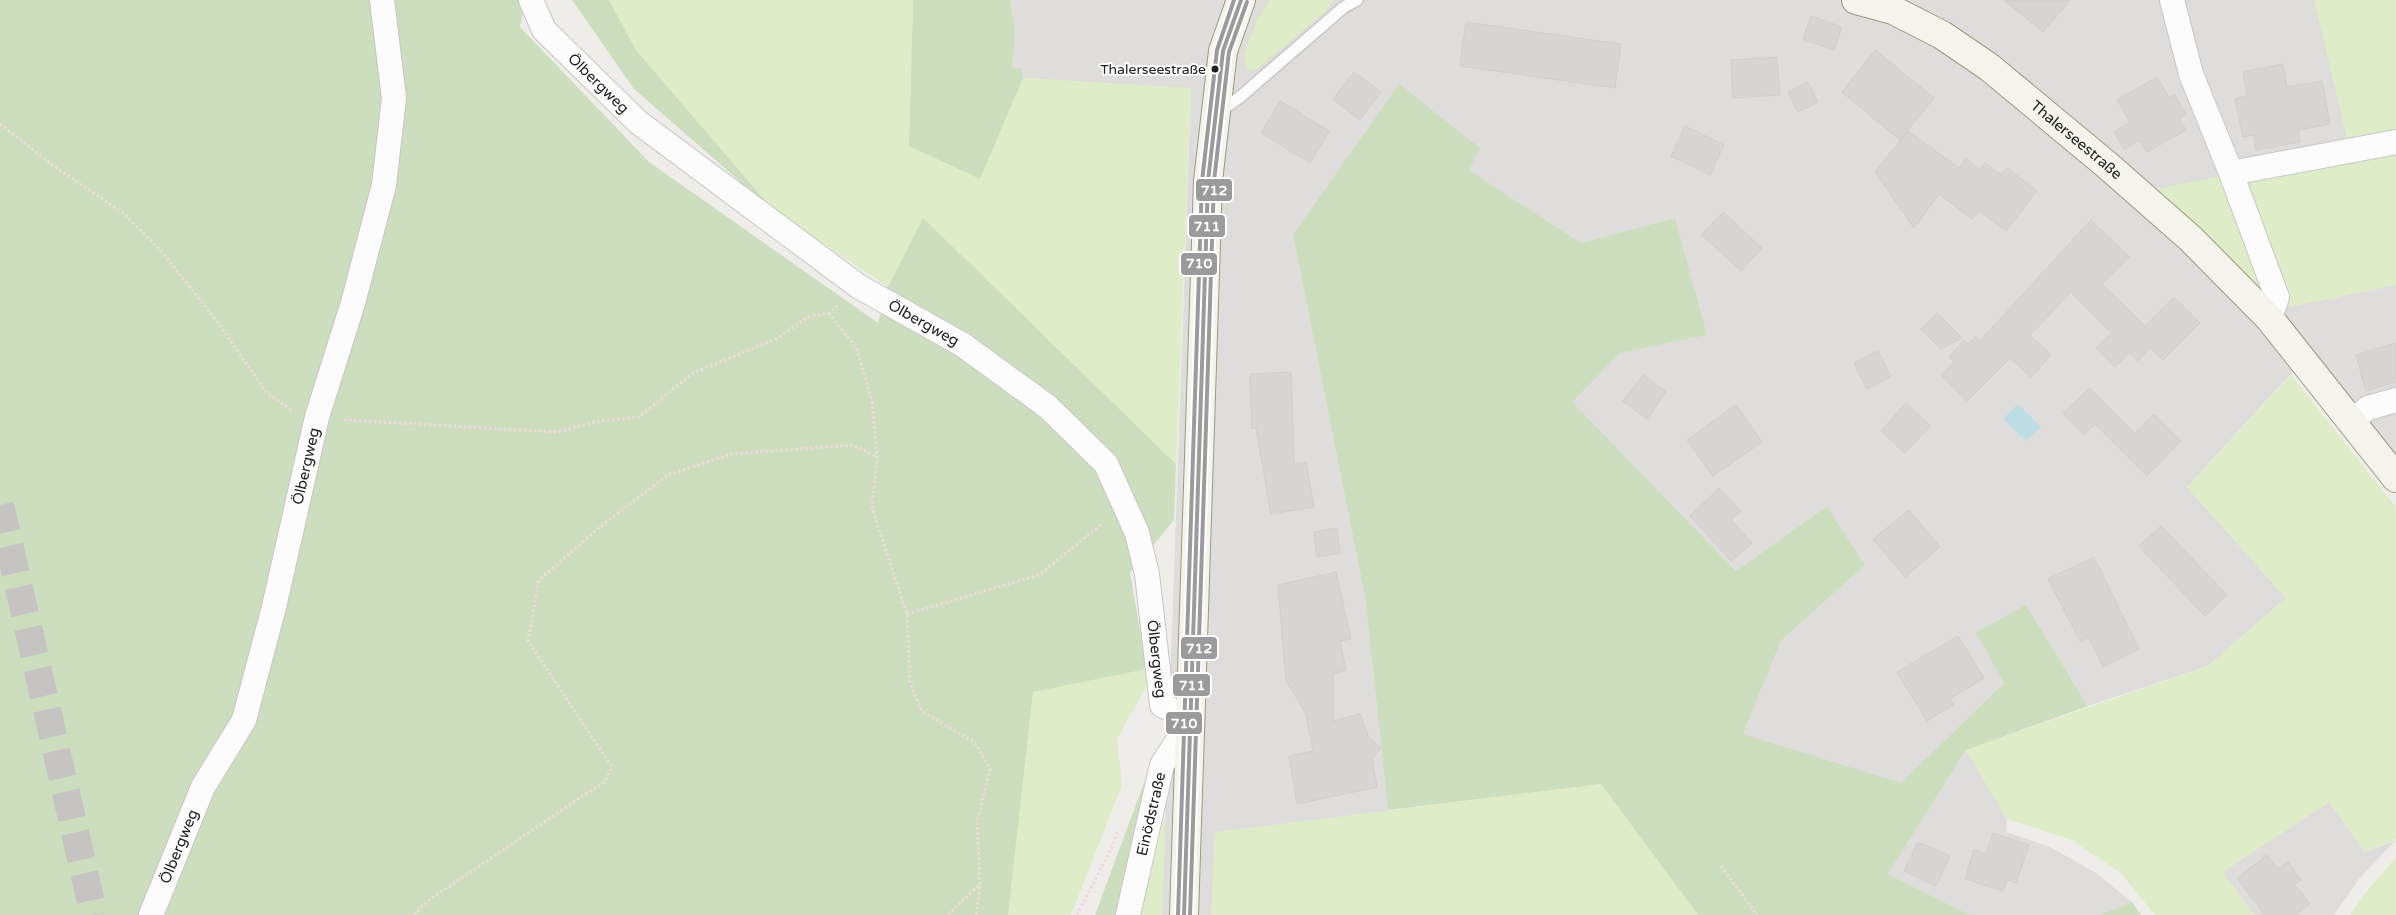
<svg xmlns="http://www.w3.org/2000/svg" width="2396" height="915" font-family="'Varela Round',sans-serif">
  <rect width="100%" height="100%" fill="#efedea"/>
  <path fill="#dedddb" d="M1010,0H2396V459L2312,351L2187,487L2286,598L2208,666L2088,706L2026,605L2004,683L1901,784L1743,734L1781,641L1865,565L1827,506L1736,571L1571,402L1620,353L1706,335L1675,218L1581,243L1469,170L1293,235L1365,597L1388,810L1390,915H1162L1191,89L1023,78Z
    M1966,750L2007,819L2006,832L2050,847L2096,873L2132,902L2099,915H1970L1888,874Z
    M2329,802L2365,852L2396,840L2359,879L2334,915H2254L2222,872Z"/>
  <path fill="#deedc8" d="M609,0H913L909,146L980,178L1023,78L1191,88L1176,464L923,219L888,287L774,211L636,50Z
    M1270,0H1334L1326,11L1257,69L1246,70L1244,54L1258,18Z
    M2314,0H2396V133L2348,142Z
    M2396,150V285L2290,307L2249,200L2251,182L2258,175Z
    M2221,176L2265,296L2157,189Z
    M2291,375L2396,507V839L2365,852L2329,802L2223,872L2254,915H2155L2121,873L2071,840L2007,819L1966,750L2208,666L2286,598L2187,487Z
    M1147,669L1146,687L1117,739L1122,785L1071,915H1008L1033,691Z
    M1601,784L1698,915H1211L1215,832Z
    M1166,811L1162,915H1140Z
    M2396,857V915H2350L2362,897Z"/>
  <path fill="#ccdebe" d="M0,0H525L520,27L649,162L878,323L888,287L923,218L1176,464L1174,520L1130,573L1147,669L1033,692L1008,915H0Z
    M572,0H609L636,50L774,211L634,89Z
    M913,0H1010L1023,78L980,179L909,146Z
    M1399,84L1480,148L1469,170L1581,243L1675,218L1707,335L1620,353L1572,402L1736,571L1827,506L1865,565L1781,641L1743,734L1901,783L2004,683L1976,632L2026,605L2088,706L1966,750L1888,874L1970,915H1698L1601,784L1388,810L1365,597L1293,235Z
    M1145,780L1119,915H1095Z
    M2132,902L2141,915H2099Z"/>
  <path fill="#dfdedd" d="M1018,0H1086L1129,26L1144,14L1154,0H1208L1186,70L1152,67L1150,82L1012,67Z
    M1213,585H1278L1284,649L1208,660Z"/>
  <path fill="#bcdee4" d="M2018,404L2041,427L2026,441L2003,419Z"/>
  <path fill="#d8d5d2" stroke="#d2cecb" d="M2004,0H2070L2043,32Z
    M1811,16L1842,27L1834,50L1803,39Z
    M1466,22L1621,44L1615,88L1460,66Z
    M1875,50L1934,98L1900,140L1842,92Z
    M1777,57L1780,95L1733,98L1731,60Z
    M2283,64L2287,87L2322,81L2330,124L2298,130L2300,142L2256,150L2254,135L2243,137L2235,99L2247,96L2243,72Z
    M1354,72L1381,92L1360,120L1333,99Z
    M2157,77L2169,98L2175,95L2186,114L2179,118L2186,130L2147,152L2140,140L2124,149L2114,132L2130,122L2117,100Z
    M1808,82L1818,102L1798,112L1788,92Z
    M1280,101L1329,131L1310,163L1261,133Z
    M1685,126L1724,145L1710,175L1671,156Z
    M1908,131L1959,168L1966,159L1980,170L1985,163L2001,175L2007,168L2037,191L2006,231L1979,211L1972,219L1939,194L1914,228L1875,172Z
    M1723,212L1762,248L1741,271L1702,235Z
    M2091,220L2129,257L2102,284L2145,326L2174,297L2200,323L2163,360L2150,348L2138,361L2130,352L2115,367L2096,348L2111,333L2071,292L2030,335L2051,355L2031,377L2010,358L1967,401L1941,375L1954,362L1949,357L1964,340L1968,344L1976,337L1980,341Z
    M1937,313L1962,338L1941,349L1921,329Z
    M2396,343V382L2366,391L2356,355Z
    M1878,351L1891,376L1867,389L1854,363Z
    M1291,372L1294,464L1306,462L1314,507L1271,514L1256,428L1252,429L1250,374Z
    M1643,375L1666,392L1647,419L1623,401Z
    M2090,388L2135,434L2154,414L2181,441L2147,476L2095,424L2084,435L2063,413Z
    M1906,403L1930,426L1905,453L1881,431Z
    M1736,405L1762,442L1713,476L1687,440Z
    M1719,488L1741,511L1731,520L1752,543L1731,561L1690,516Z
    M1909,510L1940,547L1905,577L1873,539Z
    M2161,526L2227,595L2205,616L2139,546Z
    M1337,528L1340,553L1317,557L1314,532Z
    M2094,557L2139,649L2103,667L2089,637L2080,641L2048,579Z
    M1336,572L1351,639L1340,641L1346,670L1333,674V721L1360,714L1369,738L1381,748L1372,759L1377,787L1297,804L1289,756L1313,751L1306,714L1286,680L1278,585Z
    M1958,636L1984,678L1950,699L1954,704L1927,721L1897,672Z
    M1993,833L2029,845L2016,883L2007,880L2003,891L1965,879L1974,850L1986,854Z
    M1918,842L1950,856L1936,886L1904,871Z
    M2267,855L2278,869L2288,862L2301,880L2295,885L2310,904L2295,915H2265L2237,878Z"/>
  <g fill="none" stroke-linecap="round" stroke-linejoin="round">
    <path stroke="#c6c4c2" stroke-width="28" stroke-dasharray="28 14" stroke-linecap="butt" d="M0,505L94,915"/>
    <g stroke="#c8c7c6" stroke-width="14">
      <path id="lane" d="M1219,112L1240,97L1344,7L1357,0"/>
    </g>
    <g stroke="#c8c7c6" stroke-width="26">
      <g id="street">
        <path id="s1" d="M531,0L544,30L638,122L858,286L963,345L1048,407L1106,464L1137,533L1147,574L1162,705L1191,720L1162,765L1128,915"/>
        <path d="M2172,0L2191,74L2231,173L2277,297L2270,319"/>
        <path d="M2231,173L2396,142"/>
        <path d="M2352,421L2368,408L2396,400"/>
        <path id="s2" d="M151,915L203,787L244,720L274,607L317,417L353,303L384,185L394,98L382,0"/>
      </g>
    </g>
    <g stroke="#9a9a80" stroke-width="30">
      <g id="secondary">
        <path id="s3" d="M1856,0L1893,10L1942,35L1989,67L2107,165L2191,239L2270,319L2396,478"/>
        <path d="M1184,915L1208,181L1223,51L1241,0"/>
      </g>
    </g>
    <path stroke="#ecdbda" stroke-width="3" stroke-dasharray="2.5 2.5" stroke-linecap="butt" d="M0,124L55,167L122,212L163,253L218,323L266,392L291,410
      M829,313L857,349L872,401L877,457L872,508L907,614L910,683L922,711L975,743L990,769L977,822L980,884L976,915
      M344,420L557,432L599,421L639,417L693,373L776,339L808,317L829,313L839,304
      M907,614L1039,575L1103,523
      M1721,866L1757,915
      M414,915L429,900L605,781L612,767L528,641L539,580L600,527L668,475L731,454L853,445L877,457
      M948,915L980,884
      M1077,915L1112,847L1117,832"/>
    <use href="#lane" stroke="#fdfcfc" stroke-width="11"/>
    <use href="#street" stroke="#fdfcfc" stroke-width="24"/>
    <use href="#secondary" stroke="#f4f4ec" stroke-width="28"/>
    <g stroke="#fff" stroke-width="8">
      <path id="bus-1" d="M1184,915L1208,181L1223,51L1241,0"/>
    </g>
    <g stroke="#fff" stroke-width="8">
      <path id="bus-2" d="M1190,915L1214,181L1229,52L1247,2"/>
    </g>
    <g stroke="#fff" stroke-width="8">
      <path id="bus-3" d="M1178,915L1202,181L1217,50L1234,0"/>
    </g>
    <use href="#bus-1" stroke="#9b9b9b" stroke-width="4"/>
    <use href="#bus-2" stroke="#9b9b9b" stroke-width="4"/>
    <use href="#bus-3" stroke="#9b9b9b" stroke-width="4"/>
  </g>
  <circle fill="#212121" stroke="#fff" stroke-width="2" cx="1215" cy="69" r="4.5"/>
  <g text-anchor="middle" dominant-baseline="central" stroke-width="4" stroke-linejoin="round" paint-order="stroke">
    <g font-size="14" fill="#212121" stroke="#fff" text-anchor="end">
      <text x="1206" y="69">Thalerseestraße</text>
    </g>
    <g font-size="15" fill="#212121" stroke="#fff">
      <text stroke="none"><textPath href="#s1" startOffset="109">Ölbergweg</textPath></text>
      <text stroke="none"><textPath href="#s3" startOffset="264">Thalerseestraße</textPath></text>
      <text stroke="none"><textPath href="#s1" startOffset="514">Ölbergweg</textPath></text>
      <text stroke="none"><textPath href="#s2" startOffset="478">Ölbergweg</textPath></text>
      <text stroke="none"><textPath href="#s1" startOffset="949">Ölbergweg</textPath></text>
      <text transform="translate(1151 814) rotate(-77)">Einödstraße</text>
      <text stroke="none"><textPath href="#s2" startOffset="74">Ölbergweg</textPath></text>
    </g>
  </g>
  <g stroke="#fff" stroke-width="2">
    <rect x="1195" y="178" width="38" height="24" rx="5" fill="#9b9b9b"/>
    <rect x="1188" y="214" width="38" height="24" rx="5" fill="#9b9b9b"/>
    <rect x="1180" y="252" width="38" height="24" rx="5" fill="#9b9b9b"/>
    <rect x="1180" y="636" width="38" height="24" rx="5" fill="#9b9b9b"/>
    <rect x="1172" y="673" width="39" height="24" rx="5" fill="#9b9b9b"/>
    <rect x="1165" y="711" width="38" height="24" rx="5" fill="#9b9b9b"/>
  </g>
  <g font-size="14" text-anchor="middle" font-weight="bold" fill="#fff">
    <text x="1214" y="195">712</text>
    <text x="1207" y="231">711</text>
    <text x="1199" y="268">710</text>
    <text x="1199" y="653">712</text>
    <text x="1192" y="690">711</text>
    <text x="1184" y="728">710</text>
  </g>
</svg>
